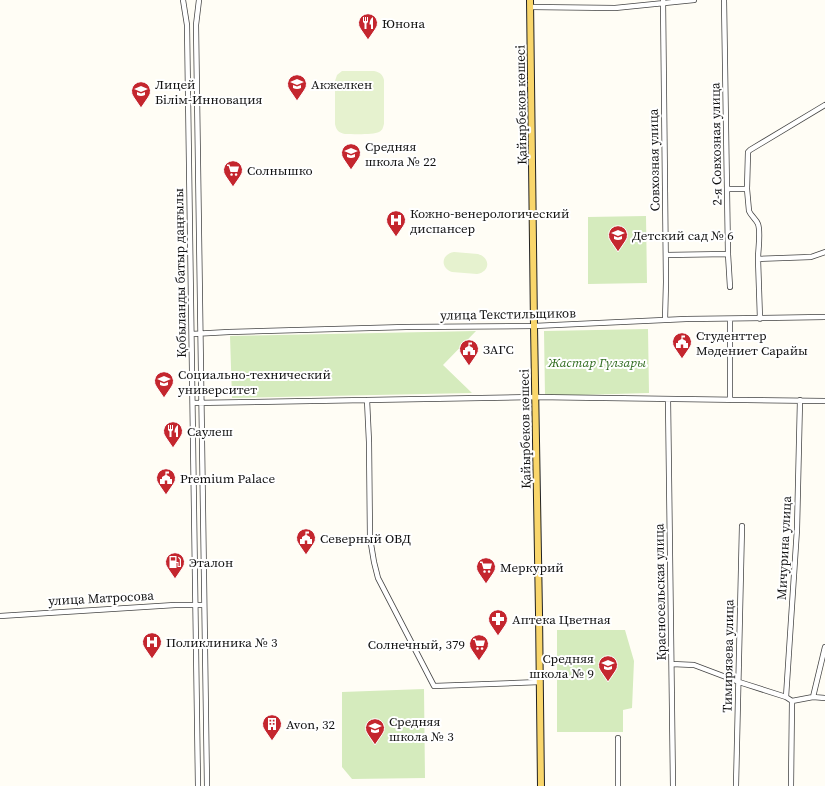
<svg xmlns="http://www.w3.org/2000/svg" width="825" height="786" font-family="'Source Serif 4',serif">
  <rect width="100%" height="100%" fill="#fffdf5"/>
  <path fill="#d5ebbd" d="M646,216L647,283L588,284V217Z
    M648,329L649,393L545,396L544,331Z
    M476,331L443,365L472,393L232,398L230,336Z
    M557,630H625L634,661L632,708L623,710V732H557Z
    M424,689L425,778L352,779L342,767V692Z"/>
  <path fill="#e6f2cf" d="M342,71H374C380,72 383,75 384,80V124C383,127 383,130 379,132C374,135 352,134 345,134C339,133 336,130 335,124V81L337,75Z
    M454,252L478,254C491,258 490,272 477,274L452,272C440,268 441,254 454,252Z"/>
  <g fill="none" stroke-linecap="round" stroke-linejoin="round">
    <g stroke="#444" stroke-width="6">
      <path id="minor" d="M183,0L187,25L198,786
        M199,0L196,25L207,786
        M663,0L666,282L665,320
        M724,0L728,254L730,287
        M530,7L615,8L694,0
        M728,189H747L749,211C751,216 756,219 758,224C761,232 758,250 758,259L811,257L825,252
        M747,189L748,152L750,150L825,105
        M666,255L728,254
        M758,259L760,319
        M730,319V399
        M192,334L229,332L406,327L534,326L686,319L825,317
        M668,399L673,786
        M367,400L369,442L370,538L374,562L378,578L434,686L540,682
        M193,403L367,400L535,397L825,401
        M0,616L175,605H204
        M672,664L694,665L739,682L786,697L792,701L813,697L825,698
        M786,697L797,529L800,400
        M813,697L825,647
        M618,738V786
        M736,786L742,526
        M791,786L792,701"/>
    </g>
    <g stroke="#222" stroke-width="8">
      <path id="major" d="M530,0L534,326L539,613L541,786"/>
    </g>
    <use href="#minor" stroke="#fff" stroke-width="4.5"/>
    <use href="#major" stroke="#f9d66b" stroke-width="6"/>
  </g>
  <defs>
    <g id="restaurant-pin" transform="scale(1)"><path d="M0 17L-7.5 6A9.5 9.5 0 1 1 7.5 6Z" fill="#c4262e" stroke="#fff"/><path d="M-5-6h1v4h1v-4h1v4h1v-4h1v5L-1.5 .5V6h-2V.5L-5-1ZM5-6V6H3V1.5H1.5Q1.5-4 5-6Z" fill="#fff"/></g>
    <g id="school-pin" transform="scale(1)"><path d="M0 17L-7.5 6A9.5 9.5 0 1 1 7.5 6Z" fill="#c4262e" stroke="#fff"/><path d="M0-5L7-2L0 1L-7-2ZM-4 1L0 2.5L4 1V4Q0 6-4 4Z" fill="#fff"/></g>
    <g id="supermarket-pin" transform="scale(1)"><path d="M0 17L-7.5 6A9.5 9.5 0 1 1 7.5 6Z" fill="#c4262e" stroke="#fff"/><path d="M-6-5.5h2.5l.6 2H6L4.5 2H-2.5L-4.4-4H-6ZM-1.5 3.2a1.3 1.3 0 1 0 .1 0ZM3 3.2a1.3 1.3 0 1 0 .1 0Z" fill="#fff"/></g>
    <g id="hospital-pin" transform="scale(1)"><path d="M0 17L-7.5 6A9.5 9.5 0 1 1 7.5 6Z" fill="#c4262e" stroke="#fff"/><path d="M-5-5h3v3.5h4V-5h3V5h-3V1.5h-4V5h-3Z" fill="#fff"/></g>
    <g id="civic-pin" transform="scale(1)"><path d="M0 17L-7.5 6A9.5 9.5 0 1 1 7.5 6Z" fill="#c4262e" stroke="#fff"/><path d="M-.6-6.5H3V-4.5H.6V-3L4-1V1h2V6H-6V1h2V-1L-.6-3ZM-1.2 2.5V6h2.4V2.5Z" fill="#fff"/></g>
    <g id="university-pin" transform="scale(1)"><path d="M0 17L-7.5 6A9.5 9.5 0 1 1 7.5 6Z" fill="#c4262e" stroke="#fff"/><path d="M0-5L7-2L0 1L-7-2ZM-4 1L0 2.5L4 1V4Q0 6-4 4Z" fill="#fff"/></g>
    <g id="fuel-pin" transform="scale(1)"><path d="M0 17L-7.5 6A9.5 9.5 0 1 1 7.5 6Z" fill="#c4262e" stroke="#fff"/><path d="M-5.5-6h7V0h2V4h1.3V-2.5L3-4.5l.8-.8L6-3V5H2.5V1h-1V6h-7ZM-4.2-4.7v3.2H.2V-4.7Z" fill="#fff"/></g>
    <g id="pharmacy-pin" transform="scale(1)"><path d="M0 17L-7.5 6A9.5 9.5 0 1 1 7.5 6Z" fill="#c4262e" stroke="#fff"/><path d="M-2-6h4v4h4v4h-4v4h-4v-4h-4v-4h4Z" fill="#fff"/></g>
    <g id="building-pin" transform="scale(1)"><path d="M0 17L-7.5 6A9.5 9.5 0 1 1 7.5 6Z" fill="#c4262e" stroke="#fff"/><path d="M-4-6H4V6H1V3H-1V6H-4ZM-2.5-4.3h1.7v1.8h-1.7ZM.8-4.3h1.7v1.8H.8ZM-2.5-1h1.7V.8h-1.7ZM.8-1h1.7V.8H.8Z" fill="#fff"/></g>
  </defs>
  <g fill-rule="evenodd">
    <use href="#restaurant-pin" x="368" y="23"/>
    <use href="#school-pin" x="297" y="84"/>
    <use href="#school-pin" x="141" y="91"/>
    <use href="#school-pin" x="351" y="153"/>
    <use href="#supermarket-pin" x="233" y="170"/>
    <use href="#hospital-pin" x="396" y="220"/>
    <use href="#school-pin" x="618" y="235"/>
    <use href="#civic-pin" x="682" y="342"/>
    <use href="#civic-pin" x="469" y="349"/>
    <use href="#university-pin" x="164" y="381"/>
    <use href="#restaurant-pin" x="173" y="431"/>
    <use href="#civic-pin" x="166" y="478"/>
    <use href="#civic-pin" x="306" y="538"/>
    <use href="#fuel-pin" x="175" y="562"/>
    <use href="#supermarket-pin" x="486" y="567"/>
    <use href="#pharmacy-pin" x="498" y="619"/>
    <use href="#hospital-pin" x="152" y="642"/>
    <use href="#supermarket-pin" x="479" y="644"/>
    <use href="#school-pin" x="608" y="665"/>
    <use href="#building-pin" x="272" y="724"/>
    <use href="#school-pin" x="375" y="728"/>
  </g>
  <g text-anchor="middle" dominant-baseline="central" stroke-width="4" stroke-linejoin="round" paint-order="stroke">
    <g font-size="13" fill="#111" stroke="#fff" text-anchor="start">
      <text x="382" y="23">Юнона</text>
      <text x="155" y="84">Лицей<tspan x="155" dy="15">Білім-Инновация</tspan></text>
      <text x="311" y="84">Акжелкен</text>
      <text x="365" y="146">Средняя<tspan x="365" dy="15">школа № 22</tspan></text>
      <text x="247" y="170">Солнышко</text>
      <text x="410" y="213">Кожно-венерологический<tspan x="410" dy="15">диспансер</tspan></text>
      <text x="632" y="235">Детский сад № 6</text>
      <text x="696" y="335">Студенттер<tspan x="696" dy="15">Мәдениет Сарайы</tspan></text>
      <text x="483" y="349">ЗАГС</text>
      <text x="178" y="374">Социально-технический<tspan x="178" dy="15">университет</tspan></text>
      <text x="187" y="431">Саулеш</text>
      <text x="180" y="478">Premium Palace</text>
      <text x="320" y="538">Северный ОВД</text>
      <text x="189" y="562">Эталон</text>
      <text x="500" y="567">Меркурий</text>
      <text x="512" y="619">Аптека Цветная</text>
      <text x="166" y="642">Поликлиника № 3</text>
      <text x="465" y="644" text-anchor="end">Солнечный, 379</text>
      <text x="594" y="658" text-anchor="end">Средняя<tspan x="594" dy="15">школа № 9</tspan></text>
      <text x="389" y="721">Средняя<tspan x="389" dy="15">школа № 3</tspan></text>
      <text x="286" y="724">Avon, 32</text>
    </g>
    <g font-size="13" fill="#111" stroke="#fff">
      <text transform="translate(521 105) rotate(-91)">Қайырбеков көшесі</text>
      <text transform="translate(716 144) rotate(-91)">2-я Совхозная улица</text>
      <text transform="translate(654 160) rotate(-91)">Совхозная улица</text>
      <text transform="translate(180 273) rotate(-91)">Қобыланды батыр даңғылы</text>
      <text transform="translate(508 314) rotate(-1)">улица Текстильщиков</text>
      <text transform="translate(525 429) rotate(-91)">Қайырбеков көшесі</text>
      <text transform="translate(784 548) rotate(-87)">Мичурина улица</text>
      <text transform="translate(660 592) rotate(-91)">Красносельская улица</text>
      <text transform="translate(101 598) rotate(-3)">улица Матросова</text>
      <text transform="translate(728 656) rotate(-89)">Тимирязева улица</text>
    </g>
    <g font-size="13" font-style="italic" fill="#2f6b1f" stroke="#fff">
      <text x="597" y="362">Жастар Гүлзары</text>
    </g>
  </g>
</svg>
